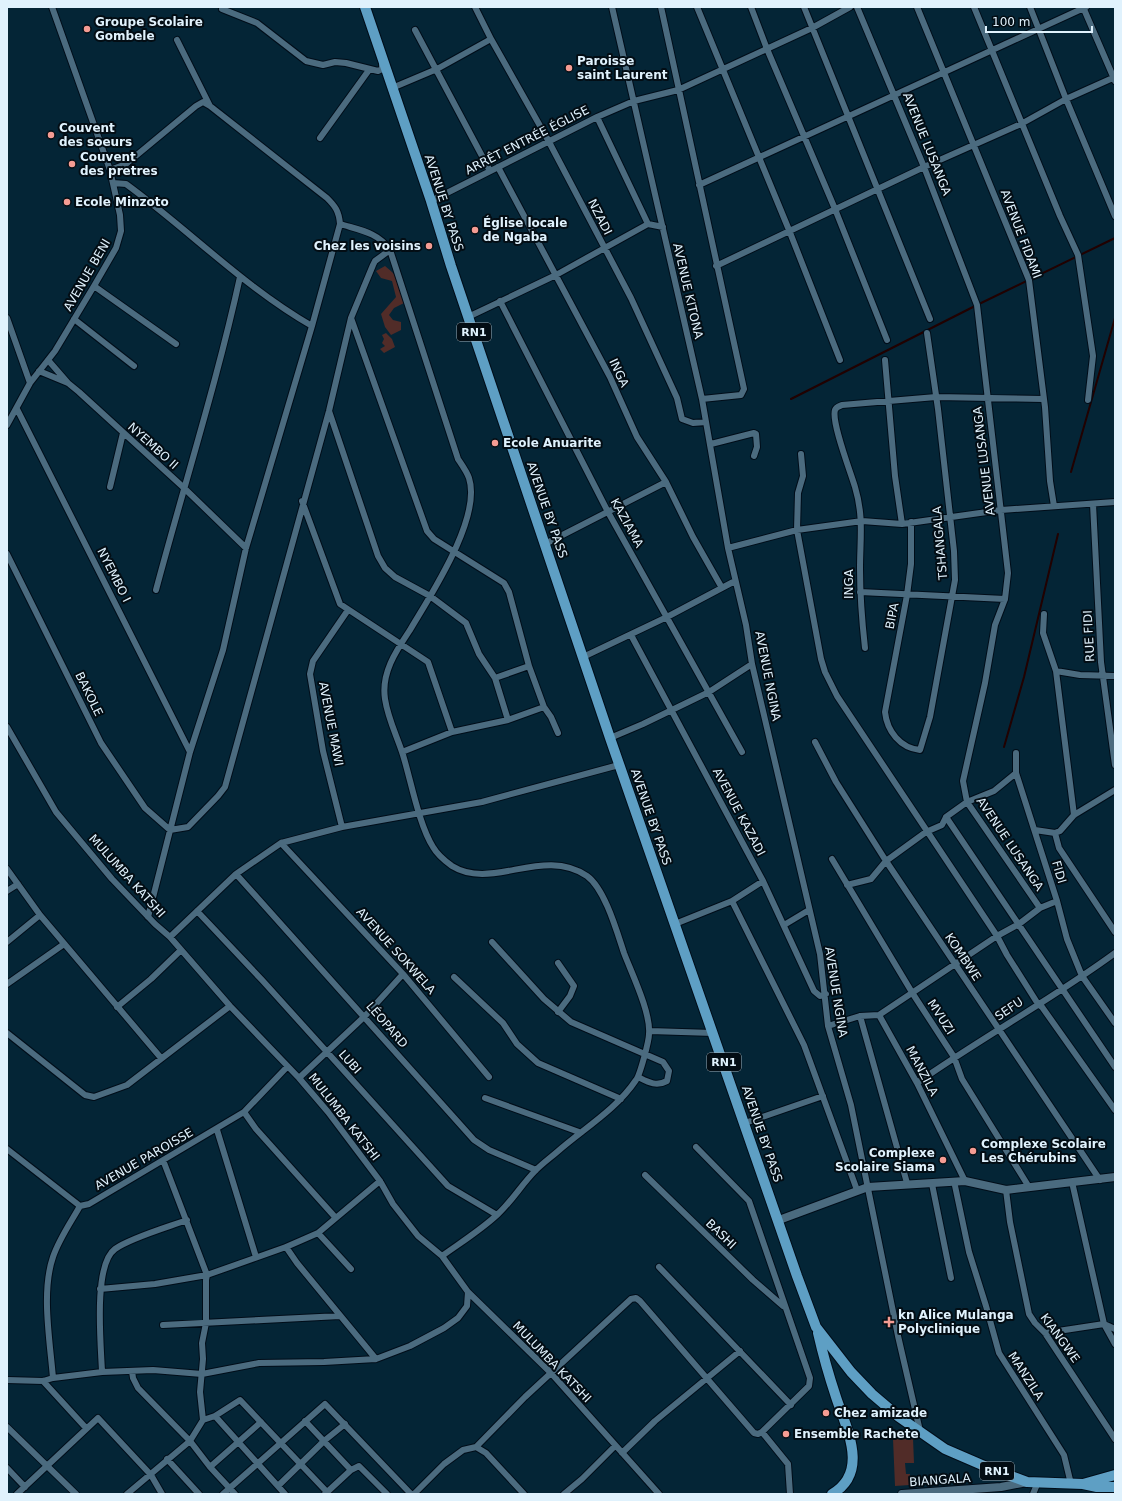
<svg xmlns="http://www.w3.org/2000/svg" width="1122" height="1501" font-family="'DejaVu Sans',sans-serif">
  <rect width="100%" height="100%" fill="#042536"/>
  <path fill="#512c28" d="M385,266C400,278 403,285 404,303L394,308L389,315L393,320L401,322V330L391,335L385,327L381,314L396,297L392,281L381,278L376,271Z
    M386,333L392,339L395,347L384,353L380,349L385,346L382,343L384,339L382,335Z
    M913,1438L914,1463H905L906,1474H910V1485L895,1486L893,1439Z"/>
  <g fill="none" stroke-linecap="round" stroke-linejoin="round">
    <path stroke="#210101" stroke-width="2" d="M791,399L977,305L1115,238
      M1071,472L1115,318
      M1004,747L1024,677L1058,534"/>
    <g stroke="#000d19" stroke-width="8">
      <path id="minor" d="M475,7L491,39L548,140L631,298L677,398L682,419L693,423L706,422
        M612,7L702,399L728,548L746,625L752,664L820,954L828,1026L851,1105L898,1336L920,1431
        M661,7L744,389L741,395L702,399
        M697,7L789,230L840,360
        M751,7L767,49L835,209L887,340
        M804,7L930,319
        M857,7L924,167L977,305L1008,573L1005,599L995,625L985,683L963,781L967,802L1040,908
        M917,7L1029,280L1045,407L1050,481L1054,506
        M974,7L1060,216L1078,255L1093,356L1088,400
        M1030,7L1066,99L1115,216
        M1083,7L1115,81
        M222,9L257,23L306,61L323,65L335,62L346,63L378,71L382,69V63
        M415,30L490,171
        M177,40L210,106
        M392,88L437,69L491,39
        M597,117L648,224
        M320,138L369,70
        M498,167L610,377L637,437L666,482L693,537L722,588
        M110,170L126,164L196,106L203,102L210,106L327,198C335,206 339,211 340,224C359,230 378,232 390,250L458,459C462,465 467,472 469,478C482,518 430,596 410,630C396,651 381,673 385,699C388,719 397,736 403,755C411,781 419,825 433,847C437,854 445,861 452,866C492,891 543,846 587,876C605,889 617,932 624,953C632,974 651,1013 649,1034C649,1041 640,1075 636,1080C616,1110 583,1129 557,1152C550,1158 543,1163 536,1170C522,1184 512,1201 498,1214C481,1230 460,1243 442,1256
        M113,183L126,184C189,230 244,287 312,326
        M699,185L1086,7
        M431,201L597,117L634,101L678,90L812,28L850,7
        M716,266L924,167L1021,124L1066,99L1115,77
        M94,286L176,344
        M500,301L608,512L742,752
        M468,317L556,275L648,224L663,227
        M7,318L30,383
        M351,318L427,531L434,539L504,583L509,592L529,666L544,707L508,720L452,732L402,752
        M74,319L134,366
        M48,360L68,383
        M885,360L895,476L902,524
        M39,371L68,383L79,392L183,487L246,548
        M17,409L190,752
        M329,411L378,556L385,568L395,577L430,596L466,623L479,654L495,678L508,720
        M7,425L30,383L55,351L94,286L116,248L121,231L120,215L110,170L52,7
        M711,444L754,433L756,434L757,447L754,456
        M801,454L803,476L798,493L797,530L821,659L825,672L837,696L997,936L1007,955L1038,1004L1042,1007L1115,1110
        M110,487L123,433
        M302,501L340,604L428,662L452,732
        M1093,504L1101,662L1115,765
        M911,522V564L907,595L885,712C887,731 900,748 920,750L930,717L955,580L954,551L938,409L927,333
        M545,544L666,482
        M728,548L797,530L862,521L902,524L1001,510L1115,502
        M7,554L101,743L145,808L170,830L188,827L218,796L225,787L329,411L351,318L373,265L375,261L390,250
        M156,590C184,485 217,382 240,277
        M860,592L1005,599
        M1044,614L1043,633L1056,671L1074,815
        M631,635L763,881L814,991L820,996L826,994
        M865,648C862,621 860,595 860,569C860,539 864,517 855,487C851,473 831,422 835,410C836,407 840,406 842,405L936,397L1043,399
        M583,657L667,617L735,581
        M1056,671L1080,675L1115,676
        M495,678L529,666
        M544,707L551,717L558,733
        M7,727L56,812L112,879L155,924L170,937L230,1006L299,1078L328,1112L380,1181L393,1204L418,1236L442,1256L468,1292L551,1373L659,1494
        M610,738L643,724L709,692L752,664
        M815,742L836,782L886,861L1100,1180
        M1016,753V773L1057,901L1067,939L1082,976L1115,1023
        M1115,790L1074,815L1060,831L1055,833L1059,848L1115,932
        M946,817L1115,1067
        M342,827L323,751L310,674L313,661L348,610
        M1035,830L1055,833
        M281,843L403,974L489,1077
        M832,859L913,994L954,1057L962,1079L1029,1187
        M7,869L40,915L161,1058
        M236,874L474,1140L489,1150L536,1170
        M847,885L871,879L886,861L926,832L942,825L946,817L967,802L994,791L1016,773
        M7,891L18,884
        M732,901L804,1045L857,1190
        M197,911L262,980L448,1186L497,1215
        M148,917L190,752L223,650L246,548L312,326L340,224
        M675,924L732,901L763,881
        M784,925L809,910
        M170,937L236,874L281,843L342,827L482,802L619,765
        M7,942L40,915
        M492,942L544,999L571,1022L663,1062L669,1071L667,1081C656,1087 648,1082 638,1077
        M558,963L574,986L570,996L558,1012
        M454,977L503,1023L517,1044L538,1063L621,1099
        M7,984L64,944
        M117,1007L151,979L181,950
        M879,1015L917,1083L965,1181
        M860,1016L907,1183
        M828,1026L860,1016L879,1015L997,936L1019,924L1040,908L1057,901
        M650,1031L713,1033
        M7,1033L85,1095L94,1097L127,1085L230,1006
        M299,1078L365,1016L403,974
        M917,1083C981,1038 1051,1000 1115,953
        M485,1098L579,1132
        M244,1112L256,1129L335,1217
        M745,1123L823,1096
        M217,1130L256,1257
        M7,1149L80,1206L89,1204L244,1112L287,1067
        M163,1160L207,1275L206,1280V1323L202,1343L203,1359L200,1392L203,1420
        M645,1175L753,1280L783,1306
        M954,1181L969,1252L986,1306L999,1353L1064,1455L1071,1484
        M1072,1182L1104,1324L1115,1344
        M932,1184L951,1278
        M1006,1190L1010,1222L1029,1314L1035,1323L1045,1333L1115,1439
        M318,1233L351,1269
        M286,1247L297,1263L376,1359
        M659,1267L791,1405
        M100,1289L155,1284L207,1275L286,1247L318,1233L380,1181
        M1104,1324L1115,1329
        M163,1325L340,1316
        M1045,1333L1104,1324
        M132,1371L133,1378L138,1388L190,1441L210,1467L235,1494
        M102,1372C101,1345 93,1265 115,1249C130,1238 168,1227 187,1220
        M53,1378C50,1341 41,1292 53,1257C59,1239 71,1222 80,1206
        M7,1380L43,1381L53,1378L102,1372L153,1370L202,1374L259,1363L324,1362L376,1359L410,1346L444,1328L458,1318L467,1306L468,1292
        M43,1381L86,1428
        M215,1416L285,1494
        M305,1421L351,1470
        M7,1427L76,1494
        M762,1432L788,1464L790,1494
        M476,1447L486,1453L524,1494
        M622,1453L655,1421L740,1351
        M167,1459L199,1494
        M210,1467L261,1422
        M7,1468L25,1487
        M278,1486L324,1441L345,1424
        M17,1494L98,1418L151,1475L162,1494
        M127,1494L190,1441L203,1420L215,1416L240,1400L327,1492
        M223,1494L325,1404L411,1494
        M325,1494L351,1470L359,1466L387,1494
        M414,1494L444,1464L463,1450L476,1447L525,1397L631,1299L636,1298L640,1301L754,1433L758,1434L762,1432L809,1386L810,1378L749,1201L696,1147
        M564,1494L582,1479L615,1446
        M1033,1494L1038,1482"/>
    </g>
    <g stroke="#000d19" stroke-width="10">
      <path id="tertiary" d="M779,1220L868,1187L965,1181L1006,1190L1115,1177
        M902,1494L1001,1487L1027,1482"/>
    </g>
    <g stroke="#000d19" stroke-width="12">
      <path id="trunk" d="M365,7L431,201L451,266L610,738L797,1276L816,1327L851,1372L872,1394L899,1417L945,1449L989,1468L1027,1482L1083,1484L1097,1487H1115
        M818,1333C823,1355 829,1376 836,1397C846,1428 870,1472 832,1494
        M1083,1484L1115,1475"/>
    </g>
    <use href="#minor" stroke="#4b6b7f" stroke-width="6"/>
    <use href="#tertiary" stroke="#4b6b7f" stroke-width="8"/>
    <use href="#trunk" stroke="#5e9fc4" stroke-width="10"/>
  </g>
  <g fill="#f59c93" stroke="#030d14" stroke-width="1.5">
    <circle cx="87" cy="29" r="4"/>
    <circle cx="569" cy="68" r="4"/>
    <circle cx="51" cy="135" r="4"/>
    <circle cx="72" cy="164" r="4"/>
    <circle cx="67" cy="202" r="4"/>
    <circle cx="475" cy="230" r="4"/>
    <circle cx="429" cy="246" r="4"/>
    <circle cx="495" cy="443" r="4"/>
    <circle cx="973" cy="1151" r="4"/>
    <circle cx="943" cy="1160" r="4"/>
    <path d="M887 1316h4v4h4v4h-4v4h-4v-4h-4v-4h4z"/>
    <circle cx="826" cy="1413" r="4"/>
    <circle cx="786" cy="1434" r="4"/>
  </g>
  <g text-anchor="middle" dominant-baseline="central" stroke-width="4" stroke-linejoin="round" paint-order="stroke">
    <g fill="#030d14" stroke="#9eadb7" stroke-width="1">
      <rect x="457" y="323" width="34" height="18" rx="3"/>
      <rect x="707" y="1053" width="34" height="18" rx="3"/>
      <rect x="980" y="1462" width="34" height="18" rx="3"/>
    </g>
    <g font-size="11" font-weight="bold" fill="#e0f2fd">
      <text x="474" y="332">RN1</text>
      <text x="724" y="1062">RN1</text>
      <text x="997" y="1471">RN1</text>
    </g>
    <g font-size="12" font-weight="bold" fill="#e0f2fd" stroke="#030d14" text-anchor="start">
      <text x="95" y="22">Groupe Scolaire<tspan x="95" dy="14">Gombele</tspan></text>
      <text x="577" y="61">Paroisse<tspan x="577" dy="14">saint Laurent</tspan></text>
      <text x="59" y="128">Couvent<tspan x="59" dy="14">des soeurs</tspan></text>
      <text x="80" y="157">Couvent<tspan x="80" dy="14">des pretres</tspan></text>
      <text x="75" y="202">Ecole Minzoto</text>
      <text x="483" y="223">Église locale<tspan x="483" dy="14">de Ngaba</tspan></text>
      <text x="421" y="246" text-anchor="end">Chez les voisins</text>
      <text x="503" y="443">Ecole Anuarite</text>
      <text x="981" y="1144">Complexe Scolaire<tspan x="981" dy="14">Les Chérubins</tspan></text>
      <text x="935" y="1153" text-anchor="end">Complexe<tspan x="935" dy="14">Scolaire Siama</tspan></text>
      <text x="898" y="1315">kn Alice Mulanga<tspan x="898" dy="14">Polyclinique</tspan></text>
      <text x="834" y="1413">Chez amizade</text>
      <text x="794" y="1434">Ensemble Rachete</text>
    </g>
    <g font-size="12" fill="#e0f2fd" stroke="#030d14">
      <text transform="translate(527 140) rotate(-27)">ARRÊT ENTRÉE ÉGLISE</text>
      <text transform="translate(927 144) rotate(68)">AVENUE LUSANGA</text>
      <text transform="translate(444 203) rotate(72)">AVENUE BY PASS</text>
      <text transform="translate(600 217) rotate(63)">NZADI</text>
      <text transform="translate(1021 234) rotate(69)">AVENUE FIDAMI</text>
      <text transform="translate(87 275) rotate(-60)">AVENUE BENI</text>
      <text transform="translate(688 291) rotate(77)">AVENUE KITONA</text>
      <text transform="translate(619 373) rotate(65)">INGA</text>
      <text transform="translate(153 446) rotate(42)">NYEMBO II</text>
      <text transform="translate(984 461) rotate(-97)">AVENUE LUSANGA</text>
      <text transform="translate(547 510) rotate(71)">AVENUE BY PASS</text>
      <text transform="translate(627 523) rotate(61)">KAZIAMA</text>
      <text transform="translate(940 543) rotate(-95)">TSHANGALA</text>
      <text transform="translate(114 575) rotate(63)">NYEMBO I</text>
      <text transform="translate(849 584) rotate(-90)">INGA</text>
      <text transform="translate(892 616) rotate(-79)">BIPA</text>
      <text transform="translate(1089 636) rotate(-93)">RUE FIDI</text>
      <text transform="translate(768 676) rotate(79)">AVENUE NGINA</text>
      <text transform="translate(89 694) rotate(64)">BAKOLE</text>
      <text transform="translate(331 724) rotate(79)">AVENUE MAWI</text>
      <text transform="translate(739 812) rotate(62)">AVENUE KAZADI</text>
      <text transform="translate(651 817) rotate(71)">AVENUE BY PASS</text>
      <text transform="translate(1010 844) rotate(56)">AVENUE LUSANGA</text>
      <text transform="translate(1059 872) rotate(74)">FIDI</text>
      <text transform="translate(127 876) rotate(48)">MULUMBA KATSHI</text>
      <text transform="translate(396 951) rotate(48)">AVENUE SOKWELA</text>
      <text transform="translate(963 957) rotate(56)">KOMBWE</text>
      <text transform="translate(836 992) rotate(81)">AVENUE NGINA</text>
      <text transform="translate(1009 1009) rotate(-34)">SEFU</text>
      <text transform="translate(941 1017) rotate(57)">MVUZI</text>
      <text transform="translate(387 1025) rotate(49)">LÉOPARD</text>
      <text transform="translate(350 1062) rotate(48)">LUBI</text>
      <text transform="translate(922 1071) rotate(62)">MANZILA</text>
      <text transform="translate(344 1117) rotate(52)">MULUMBA KATSHI</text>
      <text transform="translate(762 1134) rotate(71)">AVENUE BY PASS</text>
      <text transform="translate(144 1159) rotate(-30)">AVENUE PAROISSE</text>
      <text transform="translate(721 1234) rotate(44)">BASHI</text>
      <text transform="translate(1060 1338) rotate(54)">KIANGWE</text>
      <text transform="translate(552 1362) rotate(46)">MULUMBA KATSHI</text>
      <text transform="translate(1026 1376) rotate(57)">MANZILA</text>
      <text transform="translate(940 1480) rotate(-4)">BIANGALA</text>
    </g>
  </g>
  <rect width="1122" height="1501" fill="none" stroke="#e0f2fd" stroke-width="16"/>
  <path d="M986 26v6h106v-6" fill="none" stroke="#e0f2fd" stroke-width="2"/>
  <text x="992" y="26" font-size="12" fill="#e0f2fd" stroke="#030d14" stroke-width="3" paint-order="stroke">100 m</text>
</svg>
